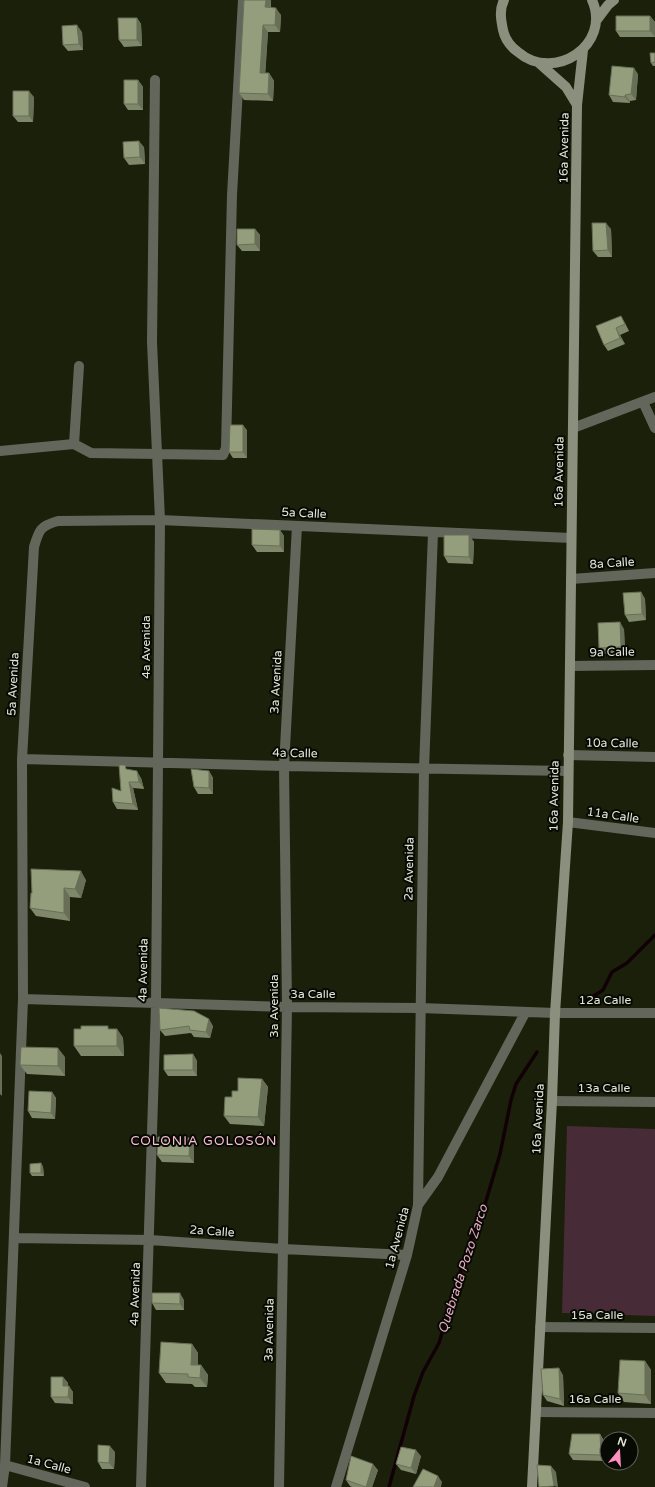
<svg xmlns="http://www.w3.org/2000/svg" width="655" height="1487" font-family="'Varela Round',sans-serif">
  <rect width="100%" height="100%" fill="#1b200b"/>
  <path fill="#472b37" d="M567,1126L655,1129V1316L562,1313Z"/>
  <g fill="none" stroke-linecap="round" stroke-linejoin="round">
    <path stroke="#120007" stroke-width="3.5" d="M581,1004L603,990L612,972L627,963L655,935
      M389,1487L414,1396L423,1372L439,1343L469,1243L483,1211L500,1154L511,1100L516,1084L537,1052"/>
    <path stroke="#63665b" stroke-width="10" d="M643,402L655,428
      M573,428L655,397
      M74,444L79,366
      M0,451L74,444L91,453L223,455L226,448L232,195L243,0
      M571,579L655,573
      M570,666L655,665
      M568,755L655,757
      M22,759L284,766L568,771
      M568,822L655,833
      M23,999L287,1007L420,1008L555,1013H655
      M552,1101L655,1102
      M418,1205L424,769L433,533
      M15,1238L150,1240L283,1249L407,1255
      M540,1327L655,1328
      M536,1412L655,1413
      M5,1465L85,1487
      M2,1487L5,1465L23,999L22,759L34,547C39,530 40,526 58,521L160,520L571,538
      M141,1487L156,1004L160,520L152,342L155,80
      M279,1487L287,1007L284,766L297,526
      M336,1487L407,1255L418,1205L438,1177L525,1013"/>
    <path stroke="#8a8f7e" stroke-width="10" d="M504,0C499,10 501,20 503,30C505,39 511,47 518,52C554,83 612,45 592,0
      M596,21L608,5L614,0
      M539,63L566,87L577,105
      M532,1487L552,1101L555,1013L568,822L577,105L583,50"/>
  </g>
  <path fill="#7f886b" d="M244,0H271V7L281,15L280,32H268L265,73H269L274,81L273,101L244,100L239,93Z
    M650,16L655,22V37H620L616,31Z
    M137,18L141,24L142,46L124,47L119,40Z
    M82,32L83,50L68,51L63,45Z
    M655,53V66H653L651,63Z
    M638,74L636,100L630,101V103L613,102L609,95Z
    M138,80L143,87V110H128L124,104Z
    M34,97L33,122H18L13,116Z
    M144,147L145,164L129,165L124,158Z
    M255,229L260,235V251H242L237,245Z
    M611,229L612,257H598L593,251Z
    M625,323L629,331L620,335L625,344L608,351L604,345L596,326Z
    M247,430V458H233L229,452Z
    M280,530L284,536V552H257L252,545Z
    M469,535L474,542L473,564L448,563L444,556Z
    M641,592L645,599L646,620L629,622L625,615Z
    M624,629L625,653L603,654L599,648Z
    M129,770L141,778L144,789L133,788L138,810L117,809L113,802L121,791Z
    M209,771L213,778V794H198L194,787Z
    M86,880L81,898L70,897V921L36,916L30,908L32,893Z
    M159,1008L213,1026L210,1038L194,1037L191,1033L165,1036L160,1030Z
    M110,1029H117L123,1038L124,1056H81L74,1046Z
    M193,1054L197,1061V1076H168L164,1070Z
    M65,1057V1076L27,1074L20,1065Z
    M262,1079L268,1087L264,1126L230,1124L224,1116L232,1097L238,1091Z
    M52,1092L56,1098L55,1119L32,1118L28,1111Z
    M190,1138L194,1144V1163L162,1162L157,1155Z
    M41,1163L43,1167L44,1176H32L30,1173Z
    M184,1300V1310H156L152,1303Z
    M192,1344L198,1353V1365H201L208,1375L207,1387H195L192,1384L166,1383L159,1373Z
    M645,1361L651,1370V1404L624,1402L618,1393Z
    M563,1375L564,1406L547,1401L543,1395Z
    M63,1377L68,1383V1386L73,1392V1404L55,1403L51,1397Z
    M600,1434L604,1441L606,1461L573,1460L569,1454Z
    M115,1452L114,1469H102L98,1462Z
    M421,1456L416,1474L401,1470L396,1464Z
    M378,1470L372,1487H352L350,1486L346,1480Z"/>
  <path fill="#686f57" d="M266,0H271L270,14L265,7Z
    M276,8L281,15L280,32L275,25Z
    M650,16L655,22V37L650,31Z
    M137,18L141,24L142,46L137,40Z
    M77,25L82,32L83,50L79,44Z
    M263,25L268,32L265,80L260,73Z
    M634,68L638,74L636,100L631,94Z
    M269,73L274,81L273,101L268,94Z
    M138,80L143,87V110L138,104Z
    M29,91L34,97L33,122L29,116Z
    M625,95L630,101V103L625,97Z
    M139,141L144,147L145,164L140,157Z
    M606,223L611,229L612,257L608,250Z
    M255,229L260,235V251L255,244Z
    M616,328L620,335L625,344L620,338Z
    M243,425L247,430V458L243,452Z
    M280,530L284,536V552L280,546Z
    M469,535L474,542L473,564L469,557Z
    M641,592L645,599L646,620L642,614Z
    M620,622L624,629L625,653L621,647Z
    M137,771L141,778L144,789L139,782Z
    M209,771L213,778V794L209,788Z
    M129,782L133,788L138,810L133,804Z
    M81,871L86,880L81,898L75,889Z
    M64,888L70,897V921L64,913Z
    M209,1019L213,1026L210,1038L206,1032Z
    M117,1029L123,1038L124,1056L117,1046Z
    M58,1048L65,1057V1076L58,1066Z
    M0,1053L2,1056V1096L0,1094Z
    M193,1054L197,1061V1076L193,1070Z
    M262,1079L268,1087L264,1126L258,1117Z
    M52,1092L56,1098L55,1119L51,1113Z
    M190,1138L194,1144V1163L189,1156Z
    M41,1163L43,1167L44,1176L41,1173Z
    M180,1293L184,1300V1310L180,1304Z
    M192,1344L198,1353V1375L191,1365Z
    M645,1361L651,1370V1404L645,1395Z
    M201,1365L208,1375L207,1387L200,1378Z
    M559,1368L563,1375L564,1406L560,1399Z
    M63,1377L68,1383V1392L63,1386Z
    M69,1386L73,1392V1404L68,1397Z
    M600,1434L604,1441L606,1461L601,1455Z
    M110,1446L115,1452L114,1469L109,1463Z
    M416,1450L421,1456L416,1474L411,1468Z
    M373,1464L378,1470L372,1487H366Z
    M551,1466L556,1472L558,1487L554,1486Z
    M438,1476L442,1482L441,1487H434Z"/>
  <path fill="#949e7c" stroke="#686f57" d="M244,0H266L265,7L276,8L275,25H263L260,73H269L268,94L239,93Z
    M616,16H650V31H616Z
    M118,18H137V40H119Z
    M77,25L79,44L63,45L62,26Z
    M650,53H655V62L651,63Z
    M612,66L634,68L631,94L625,95V97L609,95Z
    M124,80H138V104H124Z
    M13,91H29V116H13Z
    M139,141L140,157L124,158L123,142Z
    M592,223H606L608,250L593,251Z
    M237,229H255V244L237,245Z
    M621,316L625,324L616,328L620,338L604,345L596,326Z
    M230,425H243V452H229Z
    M252,529L280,530V546L252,545Z
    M444,535H469V557L444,556Z
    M641,592L642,614L625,615L623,593Z
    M620,622L621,647L599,648L598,623Z
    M119,765H125L126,769L137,771L139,782H129L133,804L113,802L112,788L121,791Z
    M191,769L209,771V788L194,787Z
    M31,869L81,871L75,889L64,888V913L30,908L31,893H32Z
    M159,1008L194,1011L209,1019L206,1032L190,1030L189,1026L160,1030Z
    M81,1026H108V1029H117V1046H74V1029H81Z
    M21,1047L58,1048V1066L20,1065Z
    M193,1054V1070H164V1055Z
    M238,1078L262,1079L258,1117L224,1116L225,1097H232V1091H238Z
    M29,1091L52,1092L51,1113L28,1111Z
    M158,1137L190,1138L189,1156L157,1155Z
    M41,1163V1173H30V1164Z
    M152,1293H180V1304L152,1303Z
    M161,1342L192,1344L191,1365H201L200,1378L188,1377V1374L159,1373Z
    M620,1360L645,1361V1395L618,1393Z
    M559,1368L560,1399L543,1395L541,1369Z
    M51,1377H63V1386H69L68,1397H51Z
    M572,1434H600L601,1455L569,1454Z
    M98,1445L110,1446L109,1463L98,1462Z
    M401,1447L416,1450L411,1468L396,1464Z
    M351,1456L373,1464L366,1487L346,1480Z
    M537,1465L551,1466L554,1486L539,1487Z
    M423,1469L438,1476L434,1487H413Z"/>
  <g text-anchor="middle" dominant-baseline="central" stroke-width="4" stroke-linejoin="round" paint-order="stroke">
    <g font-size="12" fill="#e2e6d8" stroke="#070903">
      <text transform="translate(564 148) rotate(-89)">16a Avenida</text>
      <text transform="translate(559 472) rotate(-89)">16a Avenida</text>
      <text transform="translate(304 513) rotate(3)">5a Calle</text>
      <text transform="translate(612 563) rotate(-4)">8a Calle</text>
      <text transform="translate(146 647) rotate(-90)">4a Avenida</text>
      <text transform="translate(612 652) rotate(-1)">9a Calle</text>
      <text transform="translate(276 682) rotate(-87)">3a Avenida</text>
      <text transform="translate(13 684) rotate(-87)">5a Avenida</text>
      <text transform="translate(612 743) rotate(1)">10a Calle</text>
      <text transform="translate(295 753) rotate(1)">4a Calle</text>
      <text transform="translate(554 796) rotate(-89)">16a Avenida</text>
      <text transform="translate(613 815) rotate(8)">11a Calle</text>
      <text transform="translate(409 869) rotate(-89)">2a Avenida</text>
      <text transform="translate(143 970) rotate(-89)">4a Avenida</text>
      <text x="313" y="994">3a Calle</text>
      <text x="605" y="1000">12a Calle</text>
      <text transform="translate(274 1006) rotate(-90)">3a Avenida</text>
      <text x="604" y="1088">13a Calle</text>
      <text transform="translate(538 1119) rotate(-87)">16a Avenida</text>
      <text transform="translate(212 1231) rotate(4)">2a Calle</text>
      <text transform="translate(397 1238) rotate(-75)">1a Avenida</text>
      <text transform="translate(135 1294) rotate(-88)">4a Avenida</text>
      <text x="597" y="1315">15a Calle</text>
      <text transform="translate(269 1330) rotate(-89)">3a Avenida</text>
      <text x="595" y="1399">16a Calle</text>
      <text transform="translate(49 1464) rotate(15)">1a Calle</text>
    </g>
    <g font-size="13" letter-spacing="1" fill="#febed8" stroke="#070903">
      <text x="204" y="1141">COLONIA GOLOSÓN</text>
    </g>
    <g font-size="13" font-style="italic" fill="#e9abc4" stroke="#070903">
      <text transform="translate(463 1269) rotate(-72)">Quebrada Pozo Zarco</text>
    </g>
  </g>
  <g transform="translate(619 1451) rotate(18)"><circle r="19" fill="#070903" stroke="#5f6158"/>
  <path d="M0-3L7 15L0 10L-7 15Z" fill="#fd8ec0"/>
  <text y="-6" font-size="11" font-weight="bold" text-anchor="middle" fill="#e2e6d8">N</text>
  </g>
</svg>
